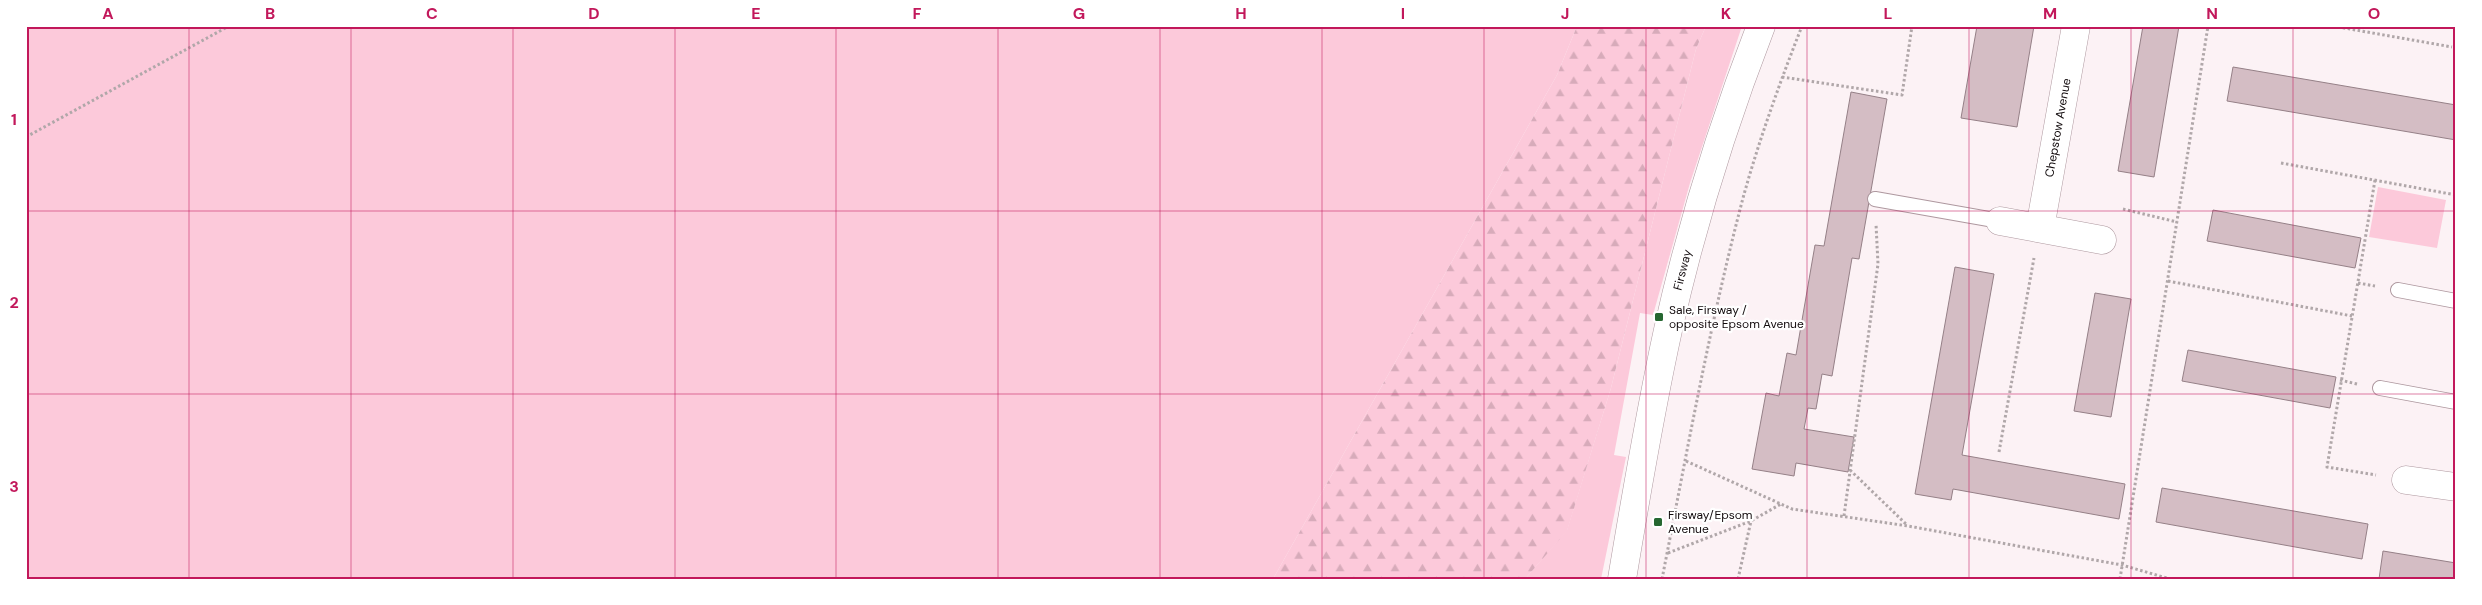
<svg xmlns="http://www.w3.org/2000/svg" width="2482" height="605" font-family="'DM Sans',sans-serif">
  <defs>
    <pattern id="forest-firs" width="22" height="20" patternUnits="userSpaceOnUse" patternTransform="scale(1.25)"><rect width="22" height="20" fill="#fcc9da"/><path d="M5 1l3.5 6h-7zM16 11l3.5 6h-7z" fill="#d7abba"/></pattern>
  </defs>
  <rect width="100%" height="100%" fill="#fcf2f5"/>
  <path fill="#fcc9da" d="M26,26H1577L1557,75L1273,579H26Z
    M1706,26H1742L1690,183L1653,315L1640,313L1614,455L1626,457L1601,579H1525L1567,530L1611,388L1696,49Z
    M2378,187L2446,200L2437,248L2369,237Z"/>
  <path fill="url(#forest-firs)" d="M1577,26H1706L1696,49L1611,388L1567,531L1525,579H1273L1557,75Z"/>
  <path fill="#d4bdc4" stroke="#958087" d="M1977,26H2034L2017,127L1961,118Z
    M2143,26H2179L2154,177L2118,171Z
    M2233,67L2456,105V140L2227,101Z
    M1851,92L1887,99L1859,259L1852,258L1832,376L1822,374L1816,409L1808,408L1804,429L1854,437L1848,472L1796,463L1794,476L1752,469L1766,393L1779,396L1787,353L1796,355L1815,245L1824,246Z
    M2213,210L2361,238L2355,268L2207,241Z
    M1955,267L1994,274L1962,455L2125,484L2119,519L1953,489L1951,500L1915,494Z
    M2095,293L2131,299L2111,417L2074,411Z
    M2188,350L2336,377L2330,408L2182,381Z
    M2162,488L2368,524L2362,559L2156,522Z
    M2383,551L2456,563V579H2379Z"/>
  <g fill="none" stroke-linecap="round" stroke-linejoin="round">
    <g stroke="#ae989f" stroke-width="16">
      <path id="service" d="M1875,199L2000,221
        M2398,290L2456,301
        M2380,388L2456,402"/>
    </g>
    <g stroke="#ae989f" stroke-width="29">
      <g id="minor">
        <path d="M2000,221L2102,240"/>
        <path id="s1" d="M2040,228L2076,26"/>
        <path d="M2406,480L2456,487"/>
      </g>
    </g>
    <g stroke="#ae989f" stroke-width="29">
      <g id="tertiary">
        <path id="s2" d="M1622,579C1636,495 1650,412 1668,330C1691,227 1723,124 1761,26"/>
      </g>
    </g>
    <path stroke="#b0a7a9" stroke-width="3" stroke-dasharray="2.5 2.5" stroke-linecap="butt" d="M2333,26L2452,47
      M1782,77L1902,95L1912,26
      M26,137L229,26
      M2281,163L2456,195
      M2375,180L2327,467L2376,475
      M2123,209L2177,222
      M2168,281L2352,316
      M2358,283L2375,286
      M2340,380L2357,384
      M1999,452L2034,258
      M1686,461L1792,509L1908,526L2122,565L2170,579
      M1850,470L1907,525
      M1844,516L1878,264L1876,224
      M1668,553L1751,521L1781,504
      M1662,579C1687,452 1710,323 1743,198C1759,140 1780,82 1802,26
      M1738,579L1751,521
      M2120,579L2208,26"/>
    <use href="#service" stroke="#fff" stroke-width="14"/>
    <use href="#minor" stroke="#fff" stroke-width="28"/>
    <use href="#tertiary" stroke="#fff" stroke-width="28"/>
  </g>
  <path fill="none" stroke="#c2185b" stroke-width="1" stroke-opacity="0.55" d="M189,26V579M351,26V579M513,26V579M675,26V579M836,26V579M998,26V579M1160,26V579M1322,26V579M1484,26V579M1646,26V579M1807,26V579M1969,26V579M2131,26V579M2293,26V579M26,211H2456M26,394H2456"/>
  <g fill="#266731" stroke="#fff" stroke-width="2">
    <rect x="1654" y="312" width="10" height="10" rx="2.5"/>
    <rect x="1653" y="517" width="10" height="10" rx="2.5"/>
  </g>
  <g text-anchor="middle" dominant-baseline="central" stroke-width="4.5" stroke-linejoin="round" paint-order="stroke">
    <g font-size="12" fill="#120b0d" stroke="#fff">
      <text stroke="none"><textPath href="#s1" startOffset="102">Chepstow Avenue</textPath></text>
      <text stroke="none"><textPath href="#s2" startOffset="315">Firsway</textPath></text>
    </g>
    <g font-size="12" fill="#120b0d" stroke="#fff" text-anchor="start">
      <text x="1669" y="310">Sale, Firsway /<tspan x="1669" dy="14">opposite Epsom Avenue</tspan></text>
      <text x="1668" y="515">Firsway/Epsom<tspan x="1668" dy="14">Avenue</tspan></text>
    </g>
  </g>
  <rect width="2482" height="605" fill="none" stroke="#ffffff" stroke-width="55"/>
  <rect x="28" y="28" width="2426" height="550" fill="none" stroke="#c2185b" stroke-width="2"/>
  <g font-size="16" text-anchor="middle" font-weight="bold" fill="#c2185b">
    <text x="108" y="19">A</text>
    <text x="270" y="19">B</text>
    <text x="432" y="19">C</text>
    <text x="594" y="19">D</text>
    <text x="756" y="19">E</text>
    <text x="917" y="19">F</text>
    <text x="1079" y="19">G</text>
    <text x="1241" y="19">H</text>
    <text x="1403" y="19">I</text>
    <text x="1565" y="19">J</text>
    <text x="1726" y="19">K</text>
    <text x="1888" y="19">L</text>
    <text x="2050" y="19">M</text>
    <text x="2212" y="19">N</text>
    <text x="2374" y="19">O</text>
    <text x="14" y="125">1</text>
    <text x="14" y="308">2</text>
    <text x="14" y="492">3</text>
  </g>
</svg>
